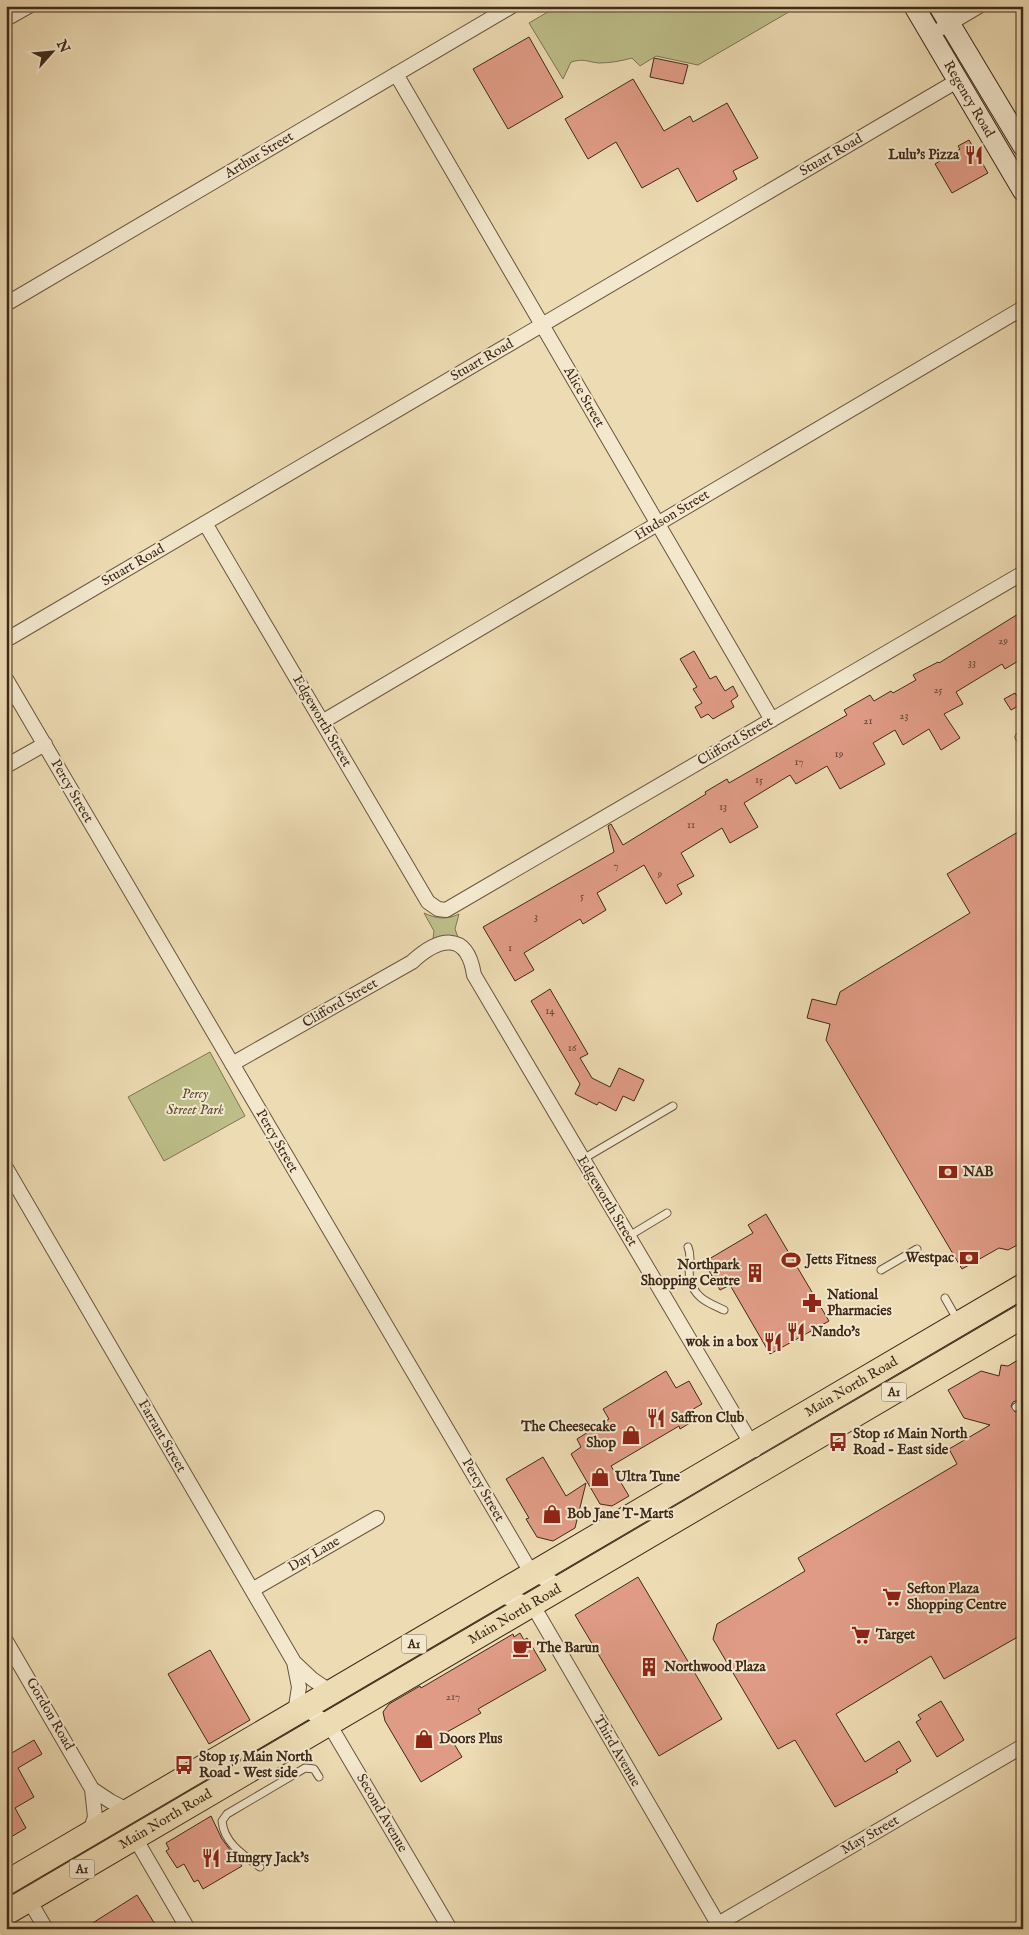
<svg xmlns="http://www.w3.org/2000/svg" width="1029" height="1935" font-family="'IM FELL English',serif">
  <rect width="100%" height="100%" fill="#eddbb3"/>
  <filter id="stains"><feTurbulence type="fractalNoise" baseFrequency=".004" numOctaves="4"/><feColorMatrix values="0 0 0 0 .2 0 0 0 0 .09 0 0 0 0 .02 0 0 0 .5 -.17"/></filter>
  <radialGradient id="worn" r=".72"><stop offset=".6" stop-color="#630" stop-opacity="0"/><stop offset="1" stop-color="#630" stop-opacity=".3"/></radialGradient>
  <path fill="#bdbe89" stroke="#7e7452" d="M558,6H799L698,65L656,56L640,66L632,58C621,61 610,63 599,63C587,62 585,58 571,62L563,79L529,23Z
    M424,913C437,919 446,920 459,914L455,929L459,940L445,936L433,939L434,931Z
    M210,1052L245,1116L164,1161L128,1097Z"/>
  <path fill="#e09b86" stroke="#3f2a1a" d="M529,37L563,97L508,129L473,69Z
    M654,58L688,65L683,84L650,77Z
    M633,79L664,131L690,116L693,122L727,103L758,158L733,171L737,179L697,202L678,168L642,188L616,142L588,159L565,119Z
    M969,140L988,173L952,193L935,164L960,149L958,146Z
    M1023,611V658L1005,669L1002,664L956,692L963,704L944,714L960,738L941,750L929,729L903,745L895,730L873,743L885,764L840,789L827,766L796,784L790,775L744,803L758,827L730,843L722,828L681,853L694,876L677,885L682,894L666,904L644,865L597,893L606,910L583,924L580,919L524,953L534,970L515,981L483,927L614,852L608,826L611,824L623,845L706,794L705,792L727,779L729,783L847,715L844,710L870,695L874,701L891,691L893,693L916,680L913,675L938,662L939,663Z
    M694,651L710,679L716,676L725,691L733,686L738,696L731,701L734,707L713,719L708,714L701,718L695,707L702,703L693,689L697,687L680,659Z
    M1015,693L1022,704L1011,710L1004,699Z
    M1023,829V1242L1008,1250L999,1248L962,1269L826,1040L830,1024L807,1018L812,999L836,1005L840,992L970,913L947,874Z
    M550,989L588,1054L580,1058L592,1078L610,1087L619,1068L644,1080L634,1101L623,1096L616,1111L599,1102L597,1105L575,1094L580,1084L531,1001Z
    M766,1214L829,1321L770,1354L730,1285L720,1290L704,1262L753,1233L748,1225Z
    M1023,1357V1398L1013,1402L1011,1406L1015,1412L1023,1409V1634L944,1679L931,1656L836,1714L865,1762L899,1741L911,1761L896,1770L898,1772L835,1807L795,1740L778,1749L713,1639L717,1624L805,1571L798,1558L957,1464L949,1449L990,1425L964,1418L948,1390L981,1371L999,1376L1001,1365L1008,1366Z
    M666,1371L676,1388L689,1381L702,1404L690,1411L695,1420L680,1429L679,1426L611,1466L629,1496L612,1506L600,1504L571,1454L581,1447L577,1439L609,1419L603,1409Z
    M543,1457L566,1496L586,1483L575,1528L553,1541L537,1537L526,1519L529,1518L506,1479Z
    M638,1577L722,1719L659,1756L575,1615Z
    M520,1633L524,1640L527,1638L546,1670L478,1709L481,1713L447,1732L462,1757L421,1782L385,1721L383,1712L389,1704L420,1686L421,1688L513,1634L514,1637Z
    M210,1650L250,1720L209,1744L168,1674Z
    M941,1701L964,1740L937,1757L916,1722L921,1719L918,1715Z
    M34,1740L42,1754L18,1768L34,1797L15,1808L26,1828L6,1840V1746L10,1754Z
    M211,1816L222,1839L242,1866L203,1889L198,1880L194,1882L184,1864L177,1868L166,1851L169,1849L166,1843Z
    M137,1895L158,1929H83Z"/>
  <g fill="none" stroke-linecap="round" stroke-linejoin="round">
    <g stroke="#6a5640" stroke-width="9">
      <path id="service" d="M1019,737L1023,743
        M583,1159L673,1106
        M629,1236L667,1213
        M688,1247C693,1259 687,1267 690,1279C694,1298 709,1303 724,1310
        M881,1270L917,1249
        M945,1298L957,1319
        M1016,1407L1023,1403
        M260,1867C243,1855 224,1843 222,1821L227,1814L305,1768L314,1769L319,1777"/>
    </g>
    <g stroke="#6a5640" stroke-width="16">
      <path id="minor" d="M6,19L29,6
        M942,28L979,6
        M396,74L772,720
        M6,304L512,6
        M205,523L428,902L438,909L446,910L1023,573
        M6,640L957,81
        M6,679L532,1574L563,1586
        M322,722L1023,308
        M6,766L45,744
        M232,1064L412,962C438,938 467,930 474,975L755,1450
        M6,1168L294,1662L312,1679L331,1692
        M252,1590L377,1518
        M496,1595L532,1604L721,1929
        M6,1641L92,1789L95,1817L89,1834
        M294,1662L299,1687L295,1713
        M304,1708L329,1724L450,1929
        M92,1789L110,1801L129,1811
        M135,1838L188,1929
        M29,1900L46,1929
        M718,1924L1023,1746"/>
    </g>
    <g stroke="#3f2a1a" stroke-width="22">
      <g id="secondary">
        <path id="s1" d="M914,6L1023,191"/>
        <path d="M939,6L1023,146"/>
      </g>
    </g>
    <g stroke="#3f2a1a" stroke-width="26">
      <g id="trunk">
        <path id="s2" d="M6,1883L1023,1286"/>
        <path id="s3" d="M6,1913L1023,1316"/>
      </g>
    </g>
    <use href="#service" stroke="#f3e8ce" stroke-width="7"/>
    <use href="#minor" stroke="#f3e8ce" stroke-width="14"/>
    <use href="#secondary" stroke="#f3e8ce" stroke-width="20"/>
    <use href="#trunk" stroke="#eddbb3" stroke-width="24"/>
  </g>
  <defs>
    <g id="restaurant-bare" transform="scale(1.5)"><path d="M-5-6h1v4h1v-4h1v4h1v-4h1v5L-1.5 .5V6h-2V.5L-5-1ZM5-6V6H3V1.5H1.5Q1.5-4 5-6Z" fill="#8f2418" stroke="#f3e8ce" stroke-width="2.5" paint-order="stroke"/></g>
    <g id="bank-bare" transform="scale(1.5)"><path d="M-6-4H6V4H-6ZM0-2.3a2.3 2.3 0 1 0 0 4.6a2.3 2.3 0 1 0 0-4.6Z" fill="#8f2418" stroke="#f3e8ce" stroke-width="2.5" paint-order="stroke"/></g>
    <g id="stadium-bare" transform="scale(1.5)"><path d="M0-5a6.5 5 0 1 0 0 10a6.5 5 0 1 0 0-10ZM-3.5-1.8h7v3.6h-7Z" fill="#8f2418" stroke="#f3e8ce" stroke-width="2.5" paint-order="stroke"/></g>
    <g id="building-bare" transform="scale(1.5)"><path d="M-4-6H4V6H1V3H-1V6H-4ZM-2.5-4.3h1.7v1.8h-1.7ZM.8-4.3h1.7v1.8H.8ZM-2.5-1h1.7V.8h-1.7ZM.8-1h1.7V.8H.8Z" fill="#8f2418" stroke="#f3e8ce" stroke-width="2.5" paint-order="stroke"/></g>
    <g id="pharmacy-bare" transform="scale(1.5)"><path d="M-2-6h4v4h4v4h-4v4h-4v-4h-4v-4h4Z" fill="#8f2418" stroke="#f3e8ce" stroke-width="2.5" paint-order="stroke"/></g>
    <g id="shop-bare" transform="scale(1.5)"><path d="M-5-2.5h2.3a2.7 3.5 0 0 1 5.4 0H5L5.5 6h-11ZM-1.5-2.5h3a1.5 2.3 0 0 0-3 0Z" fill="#8f2418" stroke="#f3e8ce" stroke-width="2.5" paint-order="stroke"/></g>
    <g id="bus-bare" transform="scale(1.5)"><path d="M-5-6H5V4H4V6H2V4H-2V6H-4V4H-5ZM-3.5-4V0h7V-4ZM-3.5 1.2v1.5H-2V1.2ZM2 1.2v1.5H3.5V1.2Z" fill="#8f2418" stroke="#f3e8ce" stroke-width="2.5" paint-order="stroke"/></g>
    <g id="supermarket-bare" transform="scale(1.5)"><path d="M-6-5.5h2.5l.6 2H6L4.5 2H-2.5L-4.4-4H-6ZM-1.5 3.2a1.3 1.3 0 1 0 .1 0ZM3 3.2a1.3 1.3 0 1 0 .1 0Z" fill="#8f2418" stroke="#f3e8ce" stroke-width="2.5" paint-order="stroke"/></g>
    <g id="cafe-bare" transform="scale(1.5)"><path d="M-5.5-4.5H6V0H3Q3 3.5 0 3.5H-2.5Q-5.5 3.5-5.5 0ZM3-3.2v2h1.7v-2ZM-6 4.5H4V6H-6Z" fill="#8f2418" stroke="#f3e8ce" stroke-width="2.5" paint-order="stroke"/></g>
  </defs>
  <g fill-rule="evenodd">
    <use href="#restaurant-bare" x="974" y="155"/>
    <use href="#bank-bare" x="948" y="1172"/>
    <use href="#bank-bare" x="969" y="1258"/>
    <use href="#stadium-bare" x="791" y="1260"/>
    <use href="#building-bare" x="755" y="1273"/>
    <use href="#pharmacy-bare" x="812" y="1303"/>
    <use href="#restaurant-bare" x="796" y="1332"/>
    <use href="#restaurant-bare" x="773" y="1342"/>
    <use href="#restaurant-bare" x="656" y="1418"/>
    <use href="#shop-bare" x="631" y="1435"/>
    <use href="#bus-bare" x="838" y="1442"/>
    <use href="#shop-bare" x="600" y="1477"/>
    <use href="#shop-bare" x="552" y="1514"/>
    <use href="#supermarket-bare" x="892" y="1597"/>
    <use href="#supermarket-bare" x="861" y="1635"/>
    <use href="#cafe-bare" x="522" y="1648"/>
    <use href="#building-bare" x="649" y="1667"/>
    <use href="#shop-bare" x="424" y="1739"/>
    <use href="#bus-bare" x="184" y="1765"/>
    <use href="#restaurant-bare" x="211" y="1858"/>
  </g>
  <g text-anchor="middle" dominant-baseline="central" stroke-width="4" stroke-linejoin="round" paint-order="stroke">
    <g font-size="11" fill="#674635">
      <text x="1003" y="641">29</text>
      <text x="972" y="663">33</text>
      <text x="938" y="690">25</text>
      <text x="904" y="716">23</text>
      <text x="868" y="721">21</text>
      <text x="839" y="754">19</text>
      <text x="799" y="762">17</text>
      <text x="759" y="780">15</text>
      <text x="723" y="807">13</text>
      <text x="691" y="825">11</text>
      <text x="616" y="866">7</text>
      <text x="660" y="874">9</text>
      <text x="582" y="896">5</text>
      <text x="536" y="917">3</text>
      <text x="510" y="948">1</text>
      <text x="550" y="1011">14</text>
      <text x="572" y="1048">16</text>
      <text x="453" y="1697">217</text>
    </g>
    <g fill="#f3e8ce" stroke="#756350" stroke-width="1">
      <rect x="881.5" y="1382.5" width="25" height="19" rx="4"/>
      <rect x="401.5" y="1634.5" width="25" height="19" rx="4"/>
      <rect x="69.5" y="1859.5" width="25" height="19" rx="4"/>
    </g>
    <g font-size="12" font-weight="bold" fill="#3f2a1a">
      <text x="894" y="1392">A1</text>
      <text x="414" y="1644">A1</text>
      <text x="82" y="1869">A1</text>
    </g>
    <g font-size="14" fill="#3f2a1a" stroke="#f3e8ce">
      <text stroke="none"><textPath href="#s1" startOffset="108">Regency Road</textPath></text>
      <text transform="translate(259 155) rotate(-31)">Arthur Street</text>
      <text transform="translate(831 155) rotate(-30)">Stuart Road</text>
      <text transform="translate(482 360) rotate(-30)">Stuart Road</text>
      <text transform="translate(584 397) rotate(60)">Alice Street</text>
      <text transform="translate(672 515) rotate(-31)">Hudson Street</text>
      <text transform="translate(133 565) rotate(-30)">Stuart Road</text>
      <text transform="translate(322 721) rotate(60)">Edgeworth Street</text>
      <text transform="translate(735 741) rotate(-30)">Clifford Street</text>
      <text transform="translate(72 791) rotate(60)">Percy Street</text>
      <text transform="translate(340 1003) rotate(-30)">Clifford Street</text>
      <text transform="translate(277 1141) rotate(60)">Percy Street</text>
      <text transform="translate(607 1201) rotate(59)">Edgeworth Street</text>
      <text stroke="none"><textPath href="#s2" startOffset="980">Main North Road</textPath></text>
      <text transform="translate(162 1436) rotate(60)">Farrant Street</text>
      <text transform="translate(483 1490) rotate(60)">Percy Street</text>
      <text transform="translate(314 1554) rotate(-30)">Day Lane</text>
      <text stroke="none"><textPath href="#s3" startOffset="590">Main North Road</textPath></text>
      <text transform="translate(50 1714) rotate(60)">Gordon Road</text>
      <text transform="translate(617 1751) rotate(60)">Third Avenue</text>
      <text transform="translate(382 1813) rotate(60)">Second Avenue</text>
      <text stroke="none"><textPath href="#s3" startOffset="185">Main North Road</textPath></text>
      <text transform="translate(870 1835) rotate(-30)">May Street</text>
    </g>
    <g font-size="14" font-weight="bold" fill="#3f2a1a" stroke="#f3e8ce" text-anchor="start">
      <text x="959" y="155" text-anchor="end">Lulu's Pizza</text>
      <text x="963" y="1172">NAB</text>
      <text x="954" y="1258" text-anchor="end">Westpac</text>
      <text x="806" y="1260">Jetts Fitness</text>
      <text x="740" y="1265" text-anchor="end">Northpark<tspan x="740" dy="16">Shopping Centre</tspan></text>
      <text x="827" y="1295">National<tspan x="827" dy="16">Pharmacies</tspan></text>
      <text x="811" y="1332">Nando's</text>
      <text x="758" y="1342" text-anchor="end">wok in a box</text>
      <text x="671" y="1418">Saffron Club</text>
      <text x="616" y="1427" text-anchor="end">The Cheesecake<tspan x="616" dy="16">Shop</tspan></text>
      <text x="853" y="1434">Stop 16 Main North<tspan x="853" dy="16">Road - East side</tspan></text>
      <text x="615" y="1477">Ultra Tune</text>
      <text x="567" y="1514">Bob Jane T-Marts</text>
      <text x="907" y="1589">Sefton Plaza<tspan x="907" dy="16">Shopping Centre</tspan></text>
      <text x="876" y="1635">Target</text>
      <text x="537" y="1648">The Barun</text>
      <text x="664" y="1667">Northwood Plaza</text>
      <text x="439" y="1739">Doors Plus</text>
      <text x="199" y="1757">Stop 15 Main North<tspan x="199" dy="16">Road - West side</tspan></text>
      <text x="226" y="1858">Hungry Jack's</text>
    </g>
    <g font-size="14" font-style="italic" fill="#5e4f36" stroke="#f3e8ce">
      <text x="195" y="1094">Percy<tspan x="195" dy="16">Street Park</tspan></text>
    </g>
  </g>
  <rect width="1029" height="1935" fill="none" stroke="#eddbb3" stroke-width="25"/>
  <rect x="8" y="8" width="1014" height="1920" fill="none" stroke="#3f2a1a" stroke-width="2.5"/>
  <rect x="12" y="12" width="1004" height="1910" fill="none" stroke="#3f2a1a"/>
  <g transform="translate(52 52) rotate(63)" stroke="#f3e8ce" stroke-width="4" paint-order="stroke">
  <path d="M0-4L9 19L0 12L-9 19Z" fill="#3f2a1a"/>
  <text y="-8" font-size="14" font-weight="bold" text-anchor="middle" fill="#3f2a1a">N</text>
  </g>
  <rect width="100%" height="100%" filter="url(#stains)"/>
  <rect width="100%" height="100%" fill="url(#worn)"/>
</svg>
